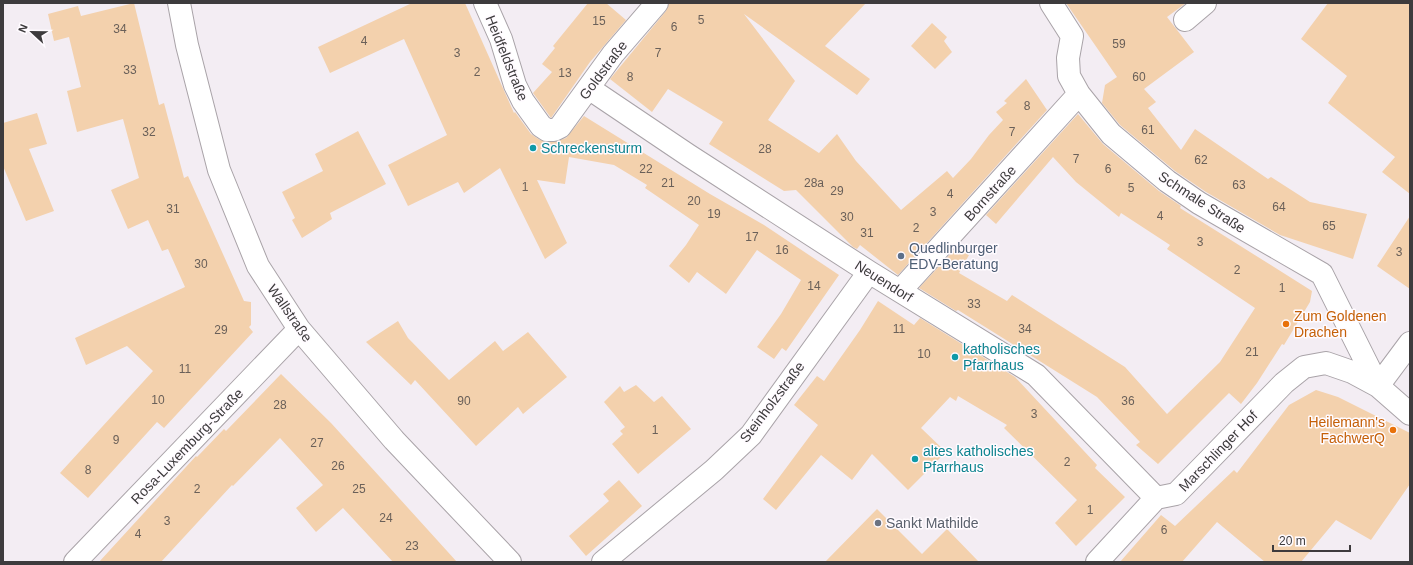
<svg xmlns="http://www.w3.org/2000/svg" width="1413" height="565" font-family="Arial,sans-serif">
  <rect width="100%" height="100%" fill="#f3edf3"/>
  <path fill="#f3d1ad" d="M134,3L159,105L164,103L184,178L188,176L244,301L251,302V325L249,327L253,332L164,428L157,422L88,498L60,473L153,371L127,346L86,365L75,338L185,287L168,249L162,251L148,220L128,229L111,190L139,178L123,119L77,132L67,91L81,87L69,37L54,41L48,14L78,6L81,16Z
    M412,3H465L514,113L515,112L531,134L540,140L554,142L566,138L584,116L710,194L764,225L839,275L786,351L782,348L774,359L757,347L781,314L801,280L757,250L726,294L697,272L689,283L669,266L686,245L699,225L645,188L647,185L614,165L569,157L565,184L537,180L567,243L545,259L500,168L464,193L458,182L408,206L388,165L447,135L404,39L330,73L318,47Z
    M588,3H606L626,20L590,62L551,118L533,93L552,72L542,64L555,48L553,46Z
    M669,3H866L825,46L870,79L857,95L744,14L795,81L768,120L819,153L837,134L856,161L901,210L947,171L953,178L971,159L989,135L1003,120L996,112L1007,103L1004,101L1026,79L1047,110L898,275L860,245L857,249L853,247L796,190L784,191L709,144L723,122L668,89L652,112L610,79L666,11Z
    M1066,3H1186L1167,17L1194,52L1144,89L1156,102L1148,108L1181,150L1195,129L1268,179L1271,177L1310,202L1367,214L1353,259L1280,235L1206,192L1175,171L1120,125L1102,103L1105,85L1117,77Z
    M1328,3H1410V194L1382,172L1395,157L1328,103L1347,76L1301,39Z
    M932,23L947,37L944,41L952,52L935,69L911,46Z
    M37,113L47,144L29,149L54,211L26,221L3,166V123Z
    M1078,114L1103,144L1159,191L1181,206L1180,208L1312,291L1310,302L1284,345L1282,344L1257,383L1241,404L1229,393L1158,464L1136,445L1140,442L1097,397L958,310L956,311L919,288L956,248L969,255L959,273L1007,301L1012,295L1125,367L1167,414L1220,362L1255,308L1167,249L1170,245L1121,213L1119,217L1076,182L1053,157L996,224L986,215Z
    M358,131L386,184L330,213L332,219L302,238L292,220L295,218L282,192L323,171L315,154Z
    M1410,216V289L1377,266Z
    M878,301L914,325L920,318L1015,377L1097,465L1095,468L1125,497L1076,546L1055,523L1077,500L1004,428L1007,425L958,396L956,401L950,397L921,428L946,452L908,490L872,454L852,480L821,455L776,510L763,499L818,425L794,405L817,376L824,381L860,330Z
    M398,321L408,338L449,380L495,341L503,351L528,332L567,377L523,414L518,407L476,446L415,380L411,385L366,342Z
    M281,374L331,423L457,562H393L343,508L316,532L296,508L323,485L280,438L233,486L232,485L161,562H99L196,456L197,457L224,429L226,431Z
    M636,385L654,402L662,396L691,429L638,474L612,444L623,434L620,431L625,427L604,402L620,386L624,392Z
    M1316,390L1338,397L1410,433V484L1371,540L1336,520L1301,562H1265L1217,522L1182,562H1120L1161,515L1175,526L1234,470L1237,473L1289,405Z
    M619,480L642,506L586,556L569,536L609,501L603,494Z
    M877,509L922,554L947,529L979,562H825Z"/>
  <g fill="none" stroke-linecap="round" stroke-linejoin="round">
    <g stroke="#a9a3a8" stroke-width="24">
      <path id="street" d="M179,3L187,45L219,170L258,266L299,329L394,440L510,562
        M485,3L501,39L515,85L523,101L541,126L547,130H554L560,127L613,54L657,3
        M1051,3L1072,36L1068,58L1069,76L1079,94L1111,134L1167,181L1199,203L1322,274L1378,386L1410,343
        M1185,20L1205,3
        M590,89L688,155L869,272L1036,375L1156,498
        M900,291L1079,94
        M75,562L299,329
        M603,562L714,470L751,435L869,272
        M1097,562L1156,498L1176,494L1284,383L1304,367L1326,363L1352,372L1378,386L1410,414"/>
    </g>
    <use href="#street" stroke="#fff" stroke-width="22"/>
  </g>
  <g fill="#0f9aa8" stroke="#fffbff" stroke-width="1.5">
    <circle cx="533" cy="148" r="4"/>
    <circle cx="955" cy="357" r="4"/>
    <circle cx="915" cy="459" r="4"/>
  </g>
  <circle fill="#5c6f8a" stroke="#fffbff" stroke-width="1.5" cx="901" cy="256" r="4"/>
  <g fill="#e8710a" stroke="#fffbff" stroke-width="1.5">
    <circle cx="1286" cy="324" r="4"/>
    <circle cx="1393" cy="430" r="4"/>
  </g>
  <circle fill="#6b7280" stroke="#fffbff" stroke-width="1.5" cx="878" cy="523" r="4"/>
  <g text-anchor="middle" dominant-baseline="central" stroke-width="3" stroke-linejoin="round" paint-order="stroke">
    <g font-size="12" fill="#6a6059">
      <text x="701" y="20">5</text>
      <text x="599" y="21">15</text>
      <text x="674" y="27">6</text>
      <text x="120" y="29">34</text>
      <text x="364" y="41">4</text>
      <text x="1119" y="44">59</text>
      <text x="457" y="53">3</text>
      <text x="658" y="53">7</text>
      <text x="130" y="70">33</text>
      <text x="477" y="72">2</text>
      <text x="565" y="73">13</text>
      <text x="630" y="77">8</text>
      <text x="1139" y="77">60</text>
      <text x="1027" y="106">8</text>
      <text x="1148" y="130">61</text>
      <text x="149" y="132">32</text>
      <text x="1012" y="132">7</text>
      <text x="765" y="149">28</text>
      <text x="1076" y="159">7</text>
      <text x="1201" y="160">62</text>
      <text x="646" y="169">22</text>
      <text x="1108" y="169">6</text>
      <text x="668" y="183">21</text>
      <text x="814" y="183">28a</text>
      <text x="1239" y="185">63</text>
      <text x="525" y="187">1</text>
      <text x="1131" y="188">5</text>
      <text x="837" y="191">29</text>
      <text x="950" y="194">4</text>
      <text x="694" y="201">20</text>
      <text x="1279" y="207">64</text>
      <text x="173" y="209">31</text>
      <text x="933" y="212">3</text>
      <text x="714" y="214">19</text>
      <text x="1160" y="216">4</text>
      <text x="847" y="217">30</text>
      <text x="1329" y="226">65</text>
      <text x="916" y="228">2</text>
      <text x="867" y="233">31</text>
      <text x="752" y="237">17</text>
      <text x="1200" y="242">3</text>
      <text x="782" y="250">16</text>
      <text x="1399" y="252">3</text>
      <text x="201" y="264">30</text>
      <text x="1237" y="270">2</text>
      <text x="814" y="286">14</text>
      <text x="1282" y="288">1</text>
      <text x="974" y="304">33</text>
      <text x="899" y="329">11</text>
      <text x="1025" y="329">34</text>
      <text x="221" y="330">29</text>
      <text x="1252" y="352">21</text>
      <text x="924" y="354">10</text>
      <text x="185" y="369">11</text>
      <text x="158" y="400">10</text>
      <text x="464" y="401">90</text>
      <text x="1128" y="401">36</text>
      <text x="280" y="405">28</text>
      <text x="1034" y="414">3</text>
      <text x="655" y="430">1</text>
      <text x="116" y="440">9</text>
      <text x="317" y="443">27</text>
      <text x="1067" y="462">2</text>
      <text x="338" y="466">26</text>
      <text x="88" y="470">8</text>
      <text x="197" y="489">2</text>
      <text x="359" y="489">25</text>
      <text x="1090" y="510">1</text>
      <text x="386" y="518">24</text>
      <text x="167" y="521">3</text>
      <text x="1164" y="530">6</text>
      <text x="138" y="534">4</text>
      <text x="412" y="546">23</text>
    </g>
    <g font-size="14" fill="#3d3b3d" stroke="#fffbff">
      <text transform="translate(507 58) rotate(68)">Heidfeldstraße</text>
      <text transform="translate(603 70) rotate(-53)">Goldstraße</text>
      <text transform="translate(990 193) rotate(-48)">Bornstraße</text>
      <text transform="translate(1202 202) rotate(33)">Schmale Straße</text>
      <text transform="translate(884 281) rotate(32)">Neuendorf</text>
      <text transform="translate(290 313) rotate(55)">Wallstraße</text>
      <text transform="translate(772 402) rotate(-53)">Steinholzstraße</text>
      <text transform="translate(187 446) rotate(-46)">Rosa-Luxemburg-Straße</text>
      <text transform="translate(1218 451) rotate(-46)">Marschlinger Hof</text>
    </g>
    <g font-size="14" fill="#0d838f" stroke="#fffbff" text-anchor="start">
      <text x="541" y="148">Schreckensturm</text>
      <text x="963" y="349">katholisches<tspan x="963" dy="16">Pfarrhaus</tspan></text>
      <text x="923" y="451">altes katholisches<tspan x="923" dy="16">Pfarrhaus</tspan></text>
    </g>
    <g font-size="14" fill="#4e5e75" stroke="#fffbff" text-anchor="start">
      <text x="909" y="248">Quedlinburger<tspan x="909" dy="16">EDV-Beratung</tspan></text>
    </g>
    <g font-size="14" fill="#c56008" stroke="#fffbff" text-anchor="start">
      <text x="1294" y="316">Zum Goldenen<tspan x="1294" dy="16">Drachen</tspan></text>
      <text x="1385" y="422" text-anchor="end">Heilemann's<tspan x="1385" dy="16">FachwerQ</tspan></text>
    </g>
    <g font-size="14" fill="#5b616d" stroke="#fffbff" text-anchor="start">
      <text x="886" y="523">Sankt Mathilde</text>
    </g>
  </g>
  <rect width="1413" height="565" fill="none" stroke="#3d3b3d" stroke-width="8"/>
  <g transform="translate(32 32) rotate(292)" stroke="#fffbff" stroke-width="3" paint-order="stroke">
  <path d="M0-3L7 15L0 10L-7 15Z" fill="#3d3b3d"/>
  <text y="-6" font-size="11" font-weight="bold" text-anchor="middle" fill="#3d3b3d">N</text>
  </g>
  <path d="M1273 545v6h77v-6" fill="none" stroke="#3d3b3d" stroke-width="2"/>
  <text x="1279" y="545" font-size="12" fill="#3d3b3d" stroke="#fffbff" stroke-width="3" paint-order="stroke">20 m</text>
</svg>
